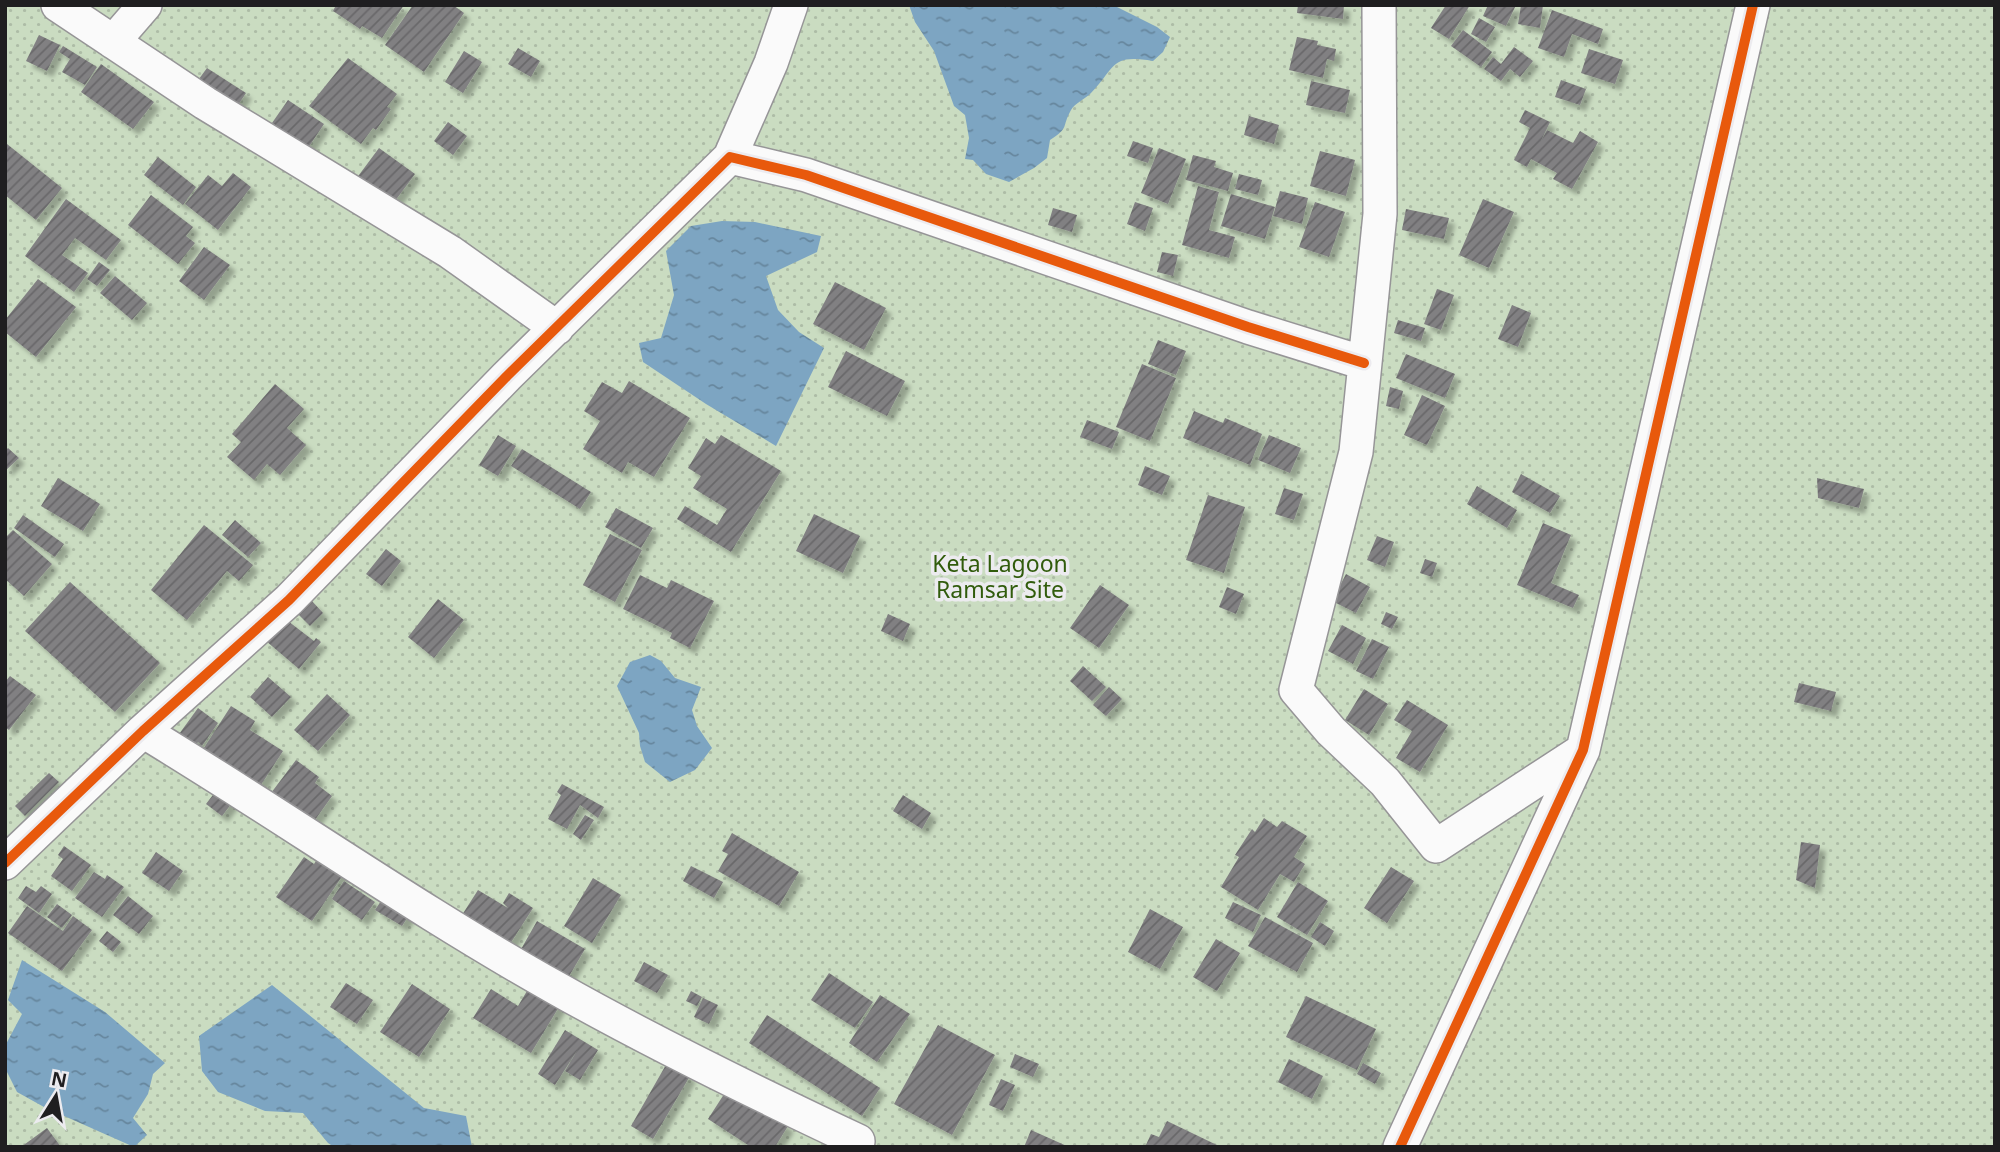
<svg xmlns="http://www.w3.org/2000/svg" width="2000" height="1152" font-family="'Noto Sans',sans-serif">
  <defs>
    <pattern id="park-dots" width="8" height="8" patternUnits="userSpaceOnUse" patternTransform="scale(1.75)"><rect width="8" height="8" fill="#cadcc1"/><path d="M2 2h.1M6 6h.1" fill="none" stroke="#adbca6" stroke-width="1.8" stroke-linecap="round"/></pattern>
    <pattern id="water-ripples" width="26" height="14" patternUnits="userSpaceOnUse" patternTransform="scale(1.75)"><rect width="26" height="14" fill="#7da5c2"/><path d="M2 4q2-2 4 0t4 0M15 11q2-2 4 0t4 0" fill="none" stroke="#66869d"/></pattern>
    <pattern id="building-hatch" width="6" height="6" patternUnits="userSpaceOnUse" patternTransform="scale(1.75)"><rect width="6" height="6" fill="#818082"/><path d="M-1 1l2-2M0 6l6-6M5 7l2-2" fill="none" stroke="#69686a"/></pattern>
    <filter id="shadow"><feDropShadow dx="6" dy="6" stdDeviation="2" flood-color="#0004"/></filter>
  </defs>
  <rect width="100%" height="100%" fill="#e0dfe1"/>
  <path fill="url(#park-dots)" d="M5,5H1995V1147H5Z"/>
  <path fill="url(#water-ripples)" d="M909,5H1113L1157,27L1170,37L1163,52L1153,61C1110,54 1117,66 1091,93C1085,99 1075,103 1071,110C1061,128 1070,127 1050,140L1047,158L1034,168L1009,182L986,174L973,160L965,159L969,138L965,115L954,106L934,51L915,22Z
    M722,221L755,222L821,236L817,252L766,276L778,310L799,332L824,348L776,446L706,404L643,362L639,343L661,338L674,295L666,251L691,226Z
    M650,655L661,661L675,678L701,687L692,710L697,726L712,748L695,770L670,782L645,762L640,746L639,733L617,686L630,662Z
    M22,960L105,1012L165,1063L153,1074L148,1094L133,1118L147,1135L134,1147L44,1107L17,1092L5,1068V1046L22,1014L8,1000Z
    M272,985L424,1108L466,1116L472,1147H334L328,1143L303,1113L265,1111L218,1092L202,1071L199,1036Z"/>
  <path fill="url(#building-hatch)" filter="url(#shadow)" d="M336,5H404L382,38L362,26L360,29L333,11Z
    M413,5H453L464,13L424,72L385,45Z
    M1298,5H1344L1343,19L1297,13Z
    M1446,5H1470L1449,39L1431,28Z
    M1488,5H1516L1506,26L1483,16Z
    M1521,5H1543L1540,28L1518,24Z
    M1552,10L1603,29L1598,44L1572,34L1564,57L1538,48Z
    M1479,18L1495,27L1486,42L1471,34Z
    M1463,30L1492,52L1481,67L1451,46Z
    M39,35L60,45L47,71L26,61Z
    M1297,37L1318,41L1317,45L1336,49L1334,61L1327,59L1323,78L1289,70Z
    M63,46L97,67L85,85L62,72L70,59L59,52Z
    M1514,47L1533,61L1520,77L1510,69L1501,81L1484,69L1493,57L1501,64Z
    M518,48L540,61L531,77L508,64Z
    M1589,49L1623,60L1615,84L1581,73Z
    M464,51L482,62L463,93L445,82Z
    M348,58L397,94L387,107L391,109L376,130L373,128L361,144L309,106Z
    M101,64L154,102L133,129L81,92Z
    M207,68L246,93L236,108L196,83Z
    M1561,80L1586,89L1580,105L1555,97Z
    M1311,81L1350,90L1345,113L1306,105Z
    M288,100L324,124L308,148L272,123Z
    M1525,110L1550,122L1541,141L1547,130L1573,143L1580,131L1598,142L1572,189L1553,179L1557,173L1531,159L1527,167L1514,160L1530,128L1519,122Z
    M1249,116L1279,125L1274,144L1244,135Z
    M448,122L467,136L453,155L434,141Z
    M1133,141L1153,148L1148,163L1127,156Z
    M7,144L62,188L36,220L5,195V147Z
    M379,148L415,174L392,205L356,179Z
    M1159,148L1186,159L1168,204L1141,193Z
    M1320,151L1355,160L1346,196L1310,186Z
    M1193,155L1216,161L1214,167L1233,173L1228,191L1186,180Z
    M158,157L196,187L183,205L144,175Z
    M233,173L251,187L218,230L185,204L208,175L222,186Z
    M1239,174L1262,180L1258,195L1235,189Z
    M1198,186L1219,192L1209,230L1235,237L1229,258L1182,245Z
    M1280,191L1308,198L1302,224L1273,216Z
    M1231,194L1275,207L1265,239L1221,226Z
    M151,195L193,227L186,236L195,243L178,264L128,225Z
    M66,199L121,240L106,260L75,238L62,255L88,273L74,292L25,256Z
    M1483,199L1514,212L1489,268L1459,255Z
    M1135,202L1153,208L1145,231L1127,224Z
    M1315,202L1345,212L1329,257L1299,247Z
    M1053,208L1077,215L1072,232L1048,225Z
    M1406,209L1449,218L1444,239L1402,230Z
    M204,247L230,265L204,300L179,281Z
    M1162,252L1178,255L1173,276L1157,272Z
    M99,262L110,270L97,286L87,279Z
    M115,276L147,303L132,320L100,293Z
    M38,279L76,307L36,357L5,332V320Z
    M835,282L886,308L864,350L813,324Z
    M1437,289L1454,295L1441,330L1424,324Z
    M1512,305L1531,313L1518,347L1498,339Z
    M1398,320L1425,328L1421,341L1394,333Z
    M1158,340L1186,351L1176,375L1148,364Z
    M846,351L905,381L887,416L828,387Z
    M1406,354L1455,374L1445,398L1396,378Z
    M1142,364L1176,378L1150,441L1116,427Z
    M629,381L690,418L654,477L628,462L622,473L583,449L600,421L584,411L602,382L622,393Z
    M275,384L304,409L287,428L306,445L280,475L267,464L254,480L227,457L241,442L232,434Z
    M1390,387L1403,391L1399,409L1386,406Z
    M1422,395L1445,406L1427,445L1404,435Z
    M1194,411L1223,423L1225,418L1262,434L1250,465L1183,438Z
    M1087,420L1119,432L1112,449L1080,437Z
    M498,435L516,446L498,476L479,465Z
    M721,435L781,471L731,552L677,519L685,506L717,525L727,509L693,488L701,476L688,468L706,438L715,444Z
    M1269,435L1301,448L1290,473L1258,460Z
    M8,448L19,458L5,471V451Z
    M522,449L591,492L580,509L511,466Z
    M1145,466L1170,476L1162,495L1138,485Z
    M1521,474L1560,496L1550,513L1512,492Z
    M58,478L100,504L83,531L41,506Z
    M1817,478L1864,489L1859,508L1818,498Z
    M1477,486L1517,510L1507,528L1467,504Z
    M1284,488L1303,494L1294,520L1275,514Z
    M1208,495L1245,507L1224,573L1186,560Z
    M616,508L653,528L641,548L605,527Z
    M814,514L860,536L843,573L796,551Z
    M23,515L64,544L55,557L14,528Z
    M235,520L261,543L248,557L222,535Z
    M1543,523L1571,535L1551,583L1579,595L1573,608L1517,585Z
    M204,525L253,565L239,581L227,571L187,620L151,590Z
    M13,530L52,564L24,596L5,579V538Z
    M610,534L642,550L615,602L583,585Z
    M1377,536L1394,542L1385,567L1367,560Z
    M386,549L401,561L382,586L366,574Z
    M1425,559L1437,563L1432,577L1420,573Z
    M1346,574L1370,587L1356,613L1332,601Z
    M640,575L667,588L671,580L714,601L690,648L670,638L672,633L623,609Z
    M70,582L160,663L115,712L25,631Z
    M1100,585L1129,605L1099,648L1070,628Z
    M1227,587L1244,594L1236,614L1219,607Z
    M438,599L464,620L434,658L408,637Z
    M312,601L323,613L310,626L298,614Z
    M1386,612L1398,617L1392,629L1381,624Z
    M888,614L910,624L903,641L881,631Z
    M284,618L314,641L316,638L321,642L299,669L266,641Z
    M1342,625L1366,638L1353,664L1328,651Z
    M1372,639L1389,647L1373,679L1356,671Z
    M1083,666L1106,687L1092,701L1070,681Z
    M10,676L36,695L9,730L5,727V682Z
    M268,677L291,697L272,717L250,697Z
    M1799,683L1836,692L1831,711L1794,702Z
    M1109,687L1122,699L1106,716L1093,705Z
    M1364,689L1388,704L1369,735L1345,720Z
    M327,694L350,715L318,751L294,730Z
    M1407,700L1448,725L1420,772L1396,758L1412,731L1394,720Z
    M231,706L255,721L250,730L283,751L257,791L200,754Z
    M198,708L218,723L202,746L198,742L190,753L174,741Z
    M296,760L319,777L315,783L332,796L310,827L268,797Z
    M49,773L59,782L25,816L15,806Z
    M562,784L604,807L598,818L580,805L567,829L548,819L561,795L557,792Z
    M219,787L235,799L222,816L206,804Z
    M903,795L931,813L922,829L893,811Z
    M585,815L594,820L581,840L573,834Z
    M1264,818L1277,827L1282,821L1307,836L1294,857L1305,864L1294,882L1280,874L1258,910L1221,887L1239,857L1235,855L1252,829L1255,832Z
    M732,833L799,872L779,906L718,871L728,854L722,851Z
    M1801,842L1820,845L1815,888L1796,880Z
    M64,846L91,865L72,891L51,876L63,859L58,855Z
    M156,852L183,871L169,891L142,873Z
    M322,852L347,869L312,921L276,897L304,857L314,864Z
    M691,866L723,882L714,898L683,881Z
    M1391,867L1414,881L1387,923L1364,908Z
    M94,872L105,879L107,875L124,887L102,917L75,898Z
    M593,878L621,895L592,943L564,926Z
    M344,881L375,902L362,920L332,899Z
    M1298,882L1328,901L1307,935L1277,917Z
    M26,886L36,892L41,886L52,894L39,913L18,898Z
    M478,890L508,908L503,903L509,893L533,908L510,944L462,915Z
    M387,892L413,909L402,926L375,910Z
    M128,896L153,916L139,934L113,915Z
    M1233,902L1261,915L1253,932L1225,918Z
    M57,904L72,915L62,928L47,917Z
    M27,906L63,931L73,916L92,930L62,971L8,933Z
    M1150,909L1183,927L1160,969L1128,952Z
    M1265,917L1313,943L1297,972L1248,946Z
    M537,921L585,949L568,978L520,951Z
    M1320,922L1334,931L1325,946L1311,937Z
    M107,931L121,942L113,952L99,941Z
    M1216,939L1240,953L1217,991L1193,977Z
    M644,962L668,975L657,993L634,981Z
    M829,973L873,1002L855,1028L811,1000Z
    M346,983L373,1000L357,1024L330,1007Z
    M412,984L450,1009L419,1057L380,1032Z
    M491,989L518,1006L527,991L545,1002L550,994L562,1002L531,1053L473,1018Z
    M691,991L702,997L697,1006L686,1001Z
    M880,995L910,1014L877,1062L849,1043Z
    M1306,996L1376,1029L1357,1070L1286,1037Z
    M703,998L718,1005L709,1024L694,1017Z
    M767,1015L880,1088L862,1116L749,1043Z
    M938,1025L995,1055L952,1135L894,1104Z
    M565,1030L598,1050L580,1080L565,1071L578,1049L555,1085L538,1074Z
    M1015,1054L1039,1064L1033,1077L1010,1067Z
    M1289,1059L1323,1076L1312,1099L1278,1082Z
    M667,1063L690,1076L653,1139L631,1126Z
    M1363,1063L1381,1073L1375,1084L1357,1074Z
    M1001,1079L1015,1085L1003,1111L989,1105Z
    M728,1088L788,1126L775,1147H751L708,1119Z
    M1167,1121L1221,1147H1145L1151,1134L1159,1137Z
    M47,1128L61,1147H21Z
    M1031,1130L1069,1147H1024Z"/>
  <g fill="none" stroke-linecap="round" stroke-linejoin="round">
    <g stroke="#969597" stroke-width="36">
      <path id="minor" d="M58,5L205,103L450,252L557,328
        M1379,5L1380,214L1356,452L1296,690L1331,731L1385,782L1436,846L1583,750
        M113,42L145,5
        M730,157L771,63L791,5
        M143,731C282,815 415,909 556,988C655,1044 756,1093 858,1141L857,1147
        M5,863L143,731L289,600L507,376L730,157L806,175L1248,327L1364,363
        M1400,1147L1583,750L1753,5"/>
    </g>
    <use href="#minor" stroke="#fafafa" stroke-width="33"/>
    <g stroke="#ecebef" stroke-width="15">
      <path id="cycleway" d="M5,863L143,731L289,600L507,376L730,157L806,175L1248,327L1364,363
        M1400,1147L1583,750L1753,5"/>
    </g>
    <use href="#cycleway" stroke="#e8590c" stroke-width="10"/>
  </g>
  <g text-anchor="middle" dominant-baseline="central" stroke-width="7" stroke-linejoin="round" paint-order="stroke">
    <g font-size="23" fill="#315c0c" stroke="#ecebef">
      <text x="1000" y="563">Keta Lagoon<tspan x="1000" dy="26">Ramsar Site</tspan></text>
    </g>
  </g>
  <rect width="2000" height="1152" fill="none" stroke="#1f1e20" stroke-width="14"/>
  <g transform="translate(56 1096) rotate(11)" stroke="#ecebef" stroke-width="5" paint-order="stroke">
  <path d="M0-5L12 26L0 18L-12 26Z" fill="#1f1e20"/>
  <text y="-10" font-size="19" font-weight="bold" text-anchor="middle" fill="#1f1e20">N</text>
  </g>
</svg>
